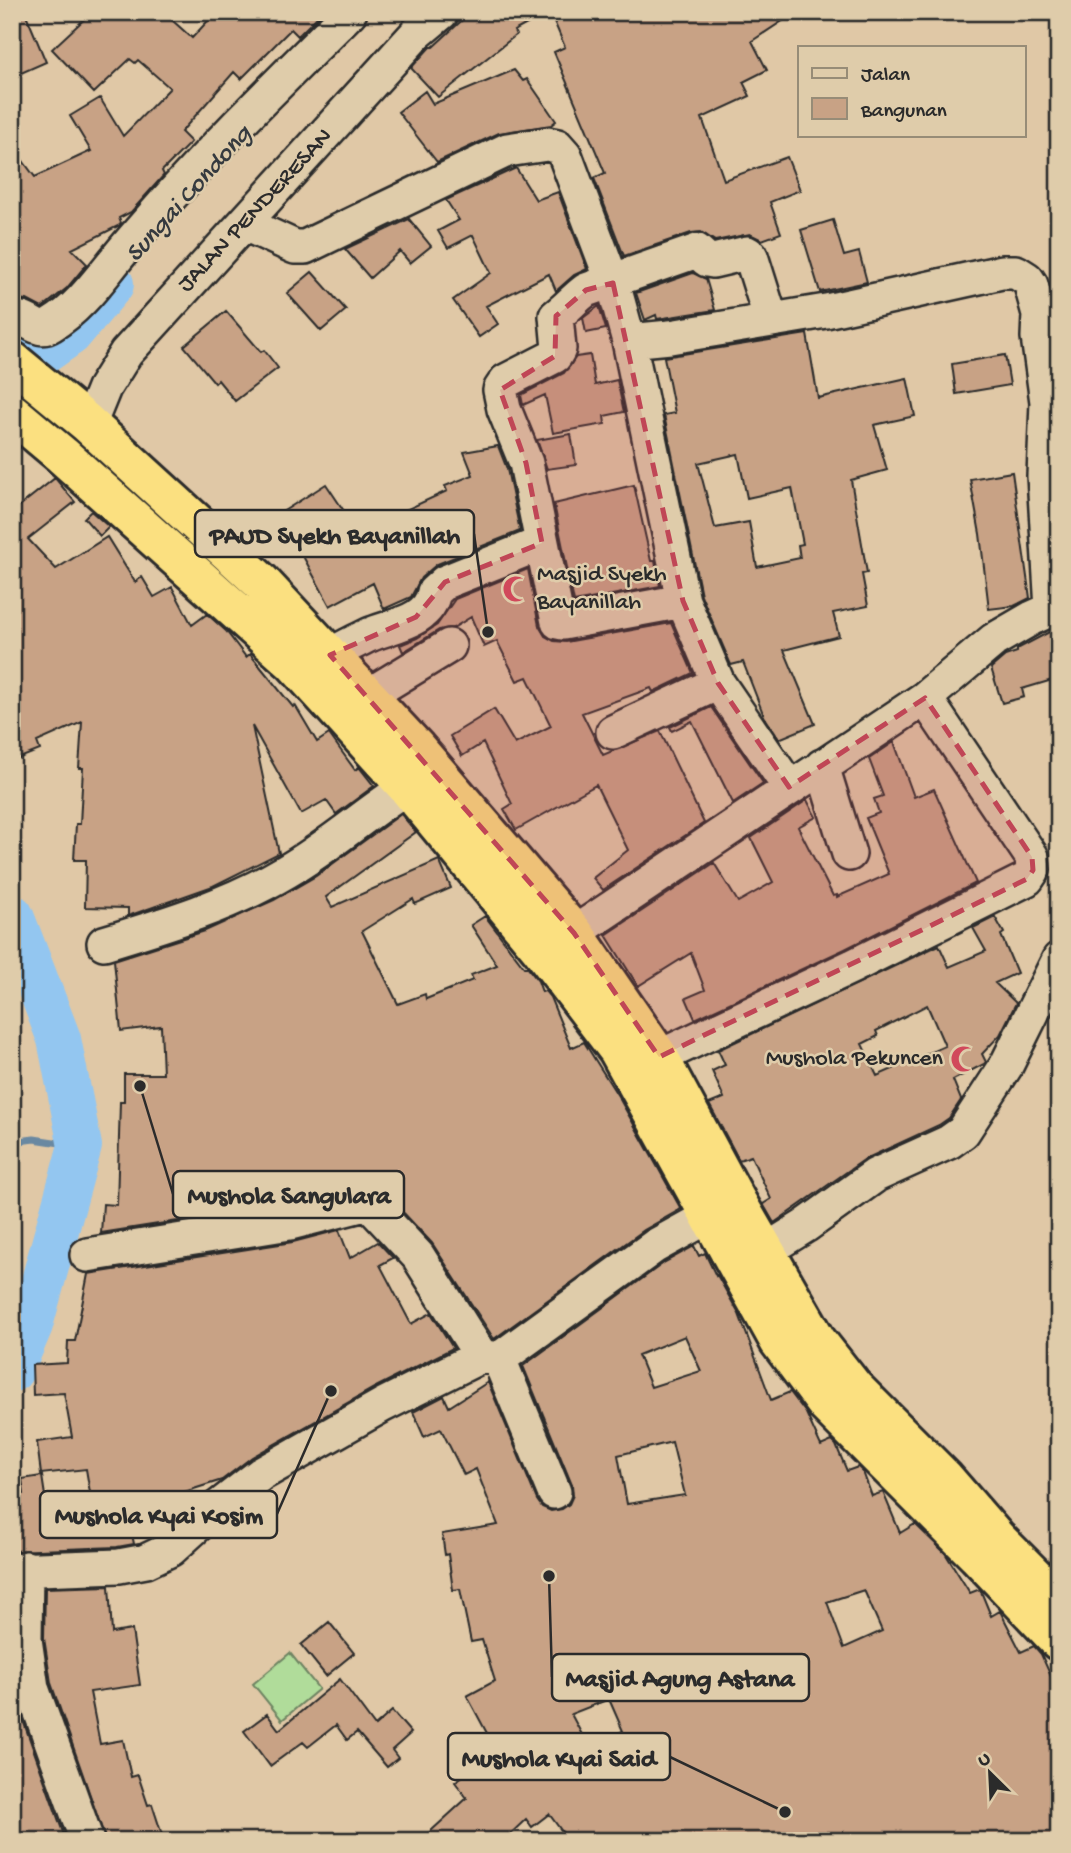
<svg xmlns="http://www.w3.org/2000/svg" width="1071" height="1853" font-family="'Gochi Hand',sans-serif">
  <rect width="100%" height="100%" fill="#e0c8a6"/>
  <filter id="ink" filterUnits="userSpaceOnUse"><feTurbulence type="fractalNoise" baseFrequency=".0143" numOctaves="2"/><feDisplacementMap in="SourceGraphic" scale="14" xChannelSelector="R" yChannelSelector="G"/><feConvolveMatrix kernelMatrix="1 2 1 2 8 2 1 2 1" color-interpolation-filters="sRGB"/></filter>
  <g filter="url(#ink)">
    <path fill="#b0dc9a" stroke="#6e8462" stroke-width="2" d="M290,1653L319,1689L282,1720L253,1684Z"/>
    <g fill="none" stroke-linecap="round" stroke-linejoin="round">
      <path stroke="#6988a1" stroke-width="7" d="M12,1142L34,1139L80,1146"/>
      <path stroke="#93c6f0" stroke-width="44" d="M12,379L33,360L70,334L112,284
        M12,916L59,1039L80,1146L31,1325L12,1370"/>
    </g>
    <path fill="#c8a285" stroke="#2b2b2b" stroke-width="2" fill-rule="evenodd" d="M12,12H25L46,62L12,77Z
      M92,12H163L192,38L216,12H322L298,36L291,29L241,79L234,72L181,132L191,142L162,171L164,175L131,212L119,218L121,223L120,225L72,249L87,264L67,288L42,308L27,300L15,299L12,296V146L35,177L91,151L70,116L100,98L123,136L170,88L138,60L135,63L130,59L94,93L52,49Z
      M471,12H549L514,31L516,35L438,97L411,68L430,47H433Z
      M550,12H796L752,41L767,70L743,82L750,96L702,118L724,180L787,157L800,190L770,202L781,233L762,240L750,234L715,241L701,232L691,233L624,256L594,178L605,173L554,52L565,47Z
      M514,70L523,81L527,79L556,121L551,125L499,133L437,162L398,112L425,91L433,104Z
      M516,168L536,200L558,192L587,269L574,275L556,291L549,274L486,306L498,324L479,337L453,300L491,273L473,235L448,248L438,231L459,220L446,200Z
      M409,219L431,246L410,263L400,251L370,278L345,249Z
      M833,220L844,256L859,252L867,282L820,292L801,230Z
      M312,272L346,310L321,331L287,293Z
      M693,273L706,279L715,310L657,319L656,315L645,320L636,293Z
      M599,306L606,329L586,333L583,318Z
      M226,311L261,352L264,350L278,368L235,401L218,380L215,383L184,346Z
      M807,334L818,398L907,378L915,416L874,425L887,470L851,480L867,573L862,574L868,606L833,613L839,636L784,650L815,724L779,739L764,716L743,662L731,665L701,595L664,415L675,413L664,357ZM738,454L747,498L792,488L803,544L798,545L800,558L757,567L749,522L715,528L698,463Z
      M590,355L595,385L617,380L624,412L604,416L605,424L553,433L545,395L523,405L521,395L564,373L576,357Z
      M1005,355L1010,385L956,394L952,364Z
      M571,434L576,465L547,469L537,440Z
      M498,446L507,469L520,531L437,564L421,578L411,597L384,609L373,583L330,606L304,558L276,516L326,484L358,532L447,491L445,486L473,475L464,452Z
      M1012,472L1030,598L1014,606L989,609L980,534L970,479Z
      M55,478L75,502L28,539L56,569L107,537L135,582L142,577L154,597L172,587L192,625L207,614L226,631L246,657L250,654L293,707L295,705L317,742L329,734L355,770L359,767L374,786L336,814L326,800L301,814L252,726L279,853L213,886L128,916V908L85,907L86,860H74L76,824H80L83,768H79L82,722L37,742L40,750L12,761V512Z
      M634,485L651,561H655L660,586L574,602L554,504Z
      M91,511L109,527L100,536L84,518Z
      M528,569L539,626L545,636L554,641L566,642L671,623L693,673L653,692L651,688L582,713L603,755L660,731L704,823L603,890L593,878L628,850L596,785L516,830L504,809L512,804L483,743L462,756L450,736L494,709L515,744L551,726L527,677L517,681L497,641L484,647L471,617L453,628L439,630L403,652L400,645L417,638L437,625L455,599Z
      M1055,629H1059V678L1022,689L1024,697L1002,703L991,668L1005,656L1017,652V649Z
      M711,707L763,783L733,803L692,721L672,731L670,727Z
      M894,742L914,797L934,789L976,883L845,949L695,1019L686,998L705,990L691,953L638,986L606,935L714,863L738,902L773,882L751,838L807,800L816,817L798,827L833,896L837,895V897L889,874L866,818L879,813L874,799L883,796L869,759Z
      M401,814L416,832L326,897L332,907L439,860L451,888L415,904L413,899L362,931L398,1004L425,994L426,999L473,980L471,975L497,965L471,925L485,916L524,967H527L538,981L542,992L545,991L550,997L571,1048L584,1042L618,1096L681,1209L644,1230L494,1339L432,1243L387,1195L373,1187L360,1185L286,1204L101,1233L103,1204L117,1205L120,1102H124V1074H163L161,1026L121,1031L114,960L205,931L274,900L316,876Z
      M995,917L1004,933L1001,935L1017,973L995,983L1016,1003L1000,1035L982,1054L986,1062L984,1064L953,1080L961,1100L949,1118L939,1125L865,1159L774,1223L763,1204L771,1199L751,1156L739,1160L709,1104L724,1098L712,1071L725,1065L718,1050L939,945L949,967L986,951L973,928ZM927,1005L945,1046L877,1076L862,1044L878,1036L876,1031Z
      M339,1230L350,1258L378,1242L393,1258L380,1265L411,1324L431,1313L453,1348L374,1388L252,1457L222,1480L178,1494L183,1512L179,1516L131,1529L134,1544L117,1547L12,1551V1496L24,1494L22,1479L42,1476L48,1516L90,1510L89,1505L92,1504L86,1469L41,1474L37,1442L72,1437L64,1393L33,1395L32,1365L67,1363L68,1341H75L88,1274L293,1242Z
      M694,1246L699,1256L705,1253L716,1276L717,1275L739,1314L771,1400L790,1392L806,1413L821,1446L832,1441L836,1445L847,1471L858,1467L863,1472L872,1496L883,1492L900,1533L915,1524L945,1553L970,1593L980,1589L991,1616L1000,1611L1021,1652L1034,1646L1041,1654L1059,1694V1841H569L549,1814L532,1827L526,1819L503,1841H420L467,1798L455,1782L496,1750L467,1696L495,1681L482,1640L471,1642L460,1589L453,1590L448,1554L445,1555L442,1534L498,1525L476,1469L464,1475L441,1429L424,1437L413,1412L444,1396L449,1407L488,1382L537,1500L542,1507L551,1511L562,1509L569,1504L573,1495L572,1485L523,1366L665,1262ZM685,1336L701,1371L651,1387L638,1355ZM672,1442L685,1495L627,1504L618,1455ZM864,1590L882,1631L844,1648L827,1602ZM609,1699L623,1731L589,1748L571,1714Z
      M109,1586L112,1633L132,1630L140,1685L90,1692L100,1744L123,1740L131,1777L138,1775L148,1805L152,1804L164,1841H106L51,1683L44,1638L45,1588Z
      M329,1622L354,1653L326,1676L301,1645Z
      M340,1679L375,1726L392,1711L411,1733L392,1750L398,1758L387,1767L357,1732L347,1740L336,1725L308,1747L303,1742L270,1766L244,1731L267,1714L279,1730Z
      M12,1686L14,1695L66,1841H18L12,1817Z"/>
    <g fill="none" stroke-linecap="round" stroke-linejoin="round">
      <g stroke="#2b2b2b" stroke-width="38">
        <path id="minor" d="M245,224L295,247H305L507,150L547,144L557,146L565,155L613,283L629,341L670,337L826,311L1002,272H1016L1027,279L1031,285L1039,314L1038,337L1047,402L1044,476L1052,609
          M12,319C28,314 36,335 51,325C80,308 100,278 121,253C136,235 152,217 167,200C225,135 288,74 350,12
          M629,341L683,601
          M89,425L104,388L126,353L417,33L442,12
          M330,655C343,648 356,641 369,635C392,625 429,622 434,592L445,582L542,543
          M718,683L683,601L563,623L558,622L526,463L504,409L500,390L506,381L555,356L559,349L556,316C567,308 575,298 586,290L697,251L707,260L713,261L747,253L751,256L771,320
          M367,696L449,646
          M613,732L718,683L789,787
          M822,766L849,854
          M574,933L925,698L994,640L1032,618L1052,609L1059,610
          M104,943C167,924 230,905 287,871C337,842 378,802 428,774
          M659,1057L853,966L1027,879L1033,870L1032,857L925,698
          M765,1251L805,1226L876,1175L949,1142L963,1132L1006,1066L1059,959
          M87,1255L290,1223L365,1204L373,1208L418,1256L481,1356
          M499,1359L554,1492
          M26,1568L25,1639L32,1688L87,1841
          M12,1570L119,1566L146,1561L171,1549L213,1511L261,1474L383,1405L481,1356L499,1359L655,1246L711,1215"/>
      </g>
      <g stroke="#2b2b2b" stroke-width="44">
        <path id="highway" d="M12,361L86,422L261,582L416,748L574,933L659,1057L737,1202L817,1341L854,1388L944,1478L996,1538L1059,1601
          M12,413L62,455L293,662L406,786L541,949L618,1050L779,1341L827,1405L977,1555L1059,1641"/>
      </g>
      <use href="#minor" stroke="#dfccaa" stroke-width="33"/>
      <use href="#highway" stroke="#fbe080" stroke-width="38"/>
    </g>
  </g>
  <path fill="#c04656" fill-opacity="0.2" stroke="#c04656" stroke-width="5" stroke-dasharray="14 9" stroke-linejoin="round" d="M613,283L683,601L718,683L789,787L925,698L1032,857L1033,870L1027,879L659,1057L574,933L330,655L416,617L445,582L542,543L526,463L500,390L555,356L556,316L586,290Z"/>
  <defs>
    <g id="mosque-bare" transform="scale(2.1)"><path d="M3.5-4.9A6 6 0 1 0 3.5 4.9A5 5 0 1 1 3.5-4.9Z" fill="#d1495b" stroke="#dfccaa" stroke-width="2.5" paint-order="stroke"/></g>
  </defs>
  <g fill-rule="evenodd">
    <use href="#mosque-bare" x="516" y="589"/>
    <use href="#mosque-bare" x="964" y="1059"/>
  </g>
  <g text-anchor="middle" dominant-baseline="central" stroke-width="5" stroke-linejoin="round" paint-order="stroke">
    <g font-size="24" fill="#2b2b2b" stroke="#dfccaa">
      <text transform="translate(256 211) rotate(-47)">JALAN PENDERESAN</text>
    </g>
    <g font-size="24" fill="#2b2b2b" stroke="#dfccaa" text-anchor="start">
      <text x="537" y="575">Masjid Syekh<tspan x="537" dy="28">Bayanillah</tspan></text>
      <text x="943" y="1059" text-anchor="end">Mushola Pekuncen</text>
    </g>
    <g font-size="26" font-style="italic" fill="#353a3f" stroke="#dfccaa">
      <text transform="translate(190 195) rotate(-48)">Sungai Condong</text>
    </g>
  </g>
  <path fill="none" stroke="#2b2b2b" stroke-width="2.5" d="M488 632L474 534M140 1086L173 1194M331 1391L277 1514M549 1576L552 1677M785 1812L670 1757"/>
  <g fill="#2b2b2b" stroke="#dfccaa" stroke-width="2.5">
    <circle cx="488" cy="632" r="7"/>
    <circle cx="140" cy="1086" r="7"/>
    <circle cx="331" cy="1391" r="7"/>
    <circle cx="549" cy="1576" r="7"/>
    <circle cx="785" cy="1812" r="7"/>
  </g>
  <g fill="#dfccaa" stroke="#2b2b2b" stroke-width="2.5">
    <rect x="195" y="510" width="279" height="47" rx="7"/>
    <rect x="173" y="1171" width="231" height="47" rx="7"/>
    <rect x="40" y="1491" width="237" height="47" rx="7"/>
    <rect x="552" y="1654" width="257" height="47" rx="7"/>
    <rect x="448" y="1733" width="222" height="47" rx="7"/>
  </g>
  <g font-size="26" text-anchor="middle" font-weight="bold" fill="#2b2b2b">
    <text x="335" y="543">PAUD Syekh Bayanillah</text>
    <text x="289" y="1203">Mushola Sangulara</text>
    <text x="159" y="1523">Mushola Kyai Kosim</text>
    <text x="680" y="1686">Masjid Agung Astana</text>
    <text x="559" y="1766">Mushola Kyai Said</text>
  </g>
  <rect width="1071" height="1853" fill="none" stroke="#dfccaa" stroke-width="42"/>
  <rect x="21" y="21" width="1029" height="1811" fill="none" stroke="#2b2b2b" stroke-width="2.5" filter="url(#ink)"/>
  <rect x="798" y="46" width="228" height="91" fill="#dfccaa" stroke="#978c77" stroke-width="2"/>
  <rect x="812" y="68" width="35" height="10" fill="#dfccaa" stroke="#978c77" stroke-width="2"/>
  <text x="861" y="80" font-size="21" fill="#2b2b2b">Jalan</text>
  <rect x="812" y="98" width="35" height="21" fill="#c8a285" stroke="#978c77" stroke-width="2"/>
  <text x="861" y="116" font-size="21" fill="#2b2b2b">Bangunan</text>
  <g transform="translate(990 1773) rotate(336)" stroke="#dfccaa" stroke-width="5" paint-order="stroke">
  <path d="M0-5L12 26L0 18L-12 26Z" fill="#2b2b2b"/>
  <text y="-10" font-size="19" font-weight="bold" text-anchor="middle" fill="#2b2b2b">U</text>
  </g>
</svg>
